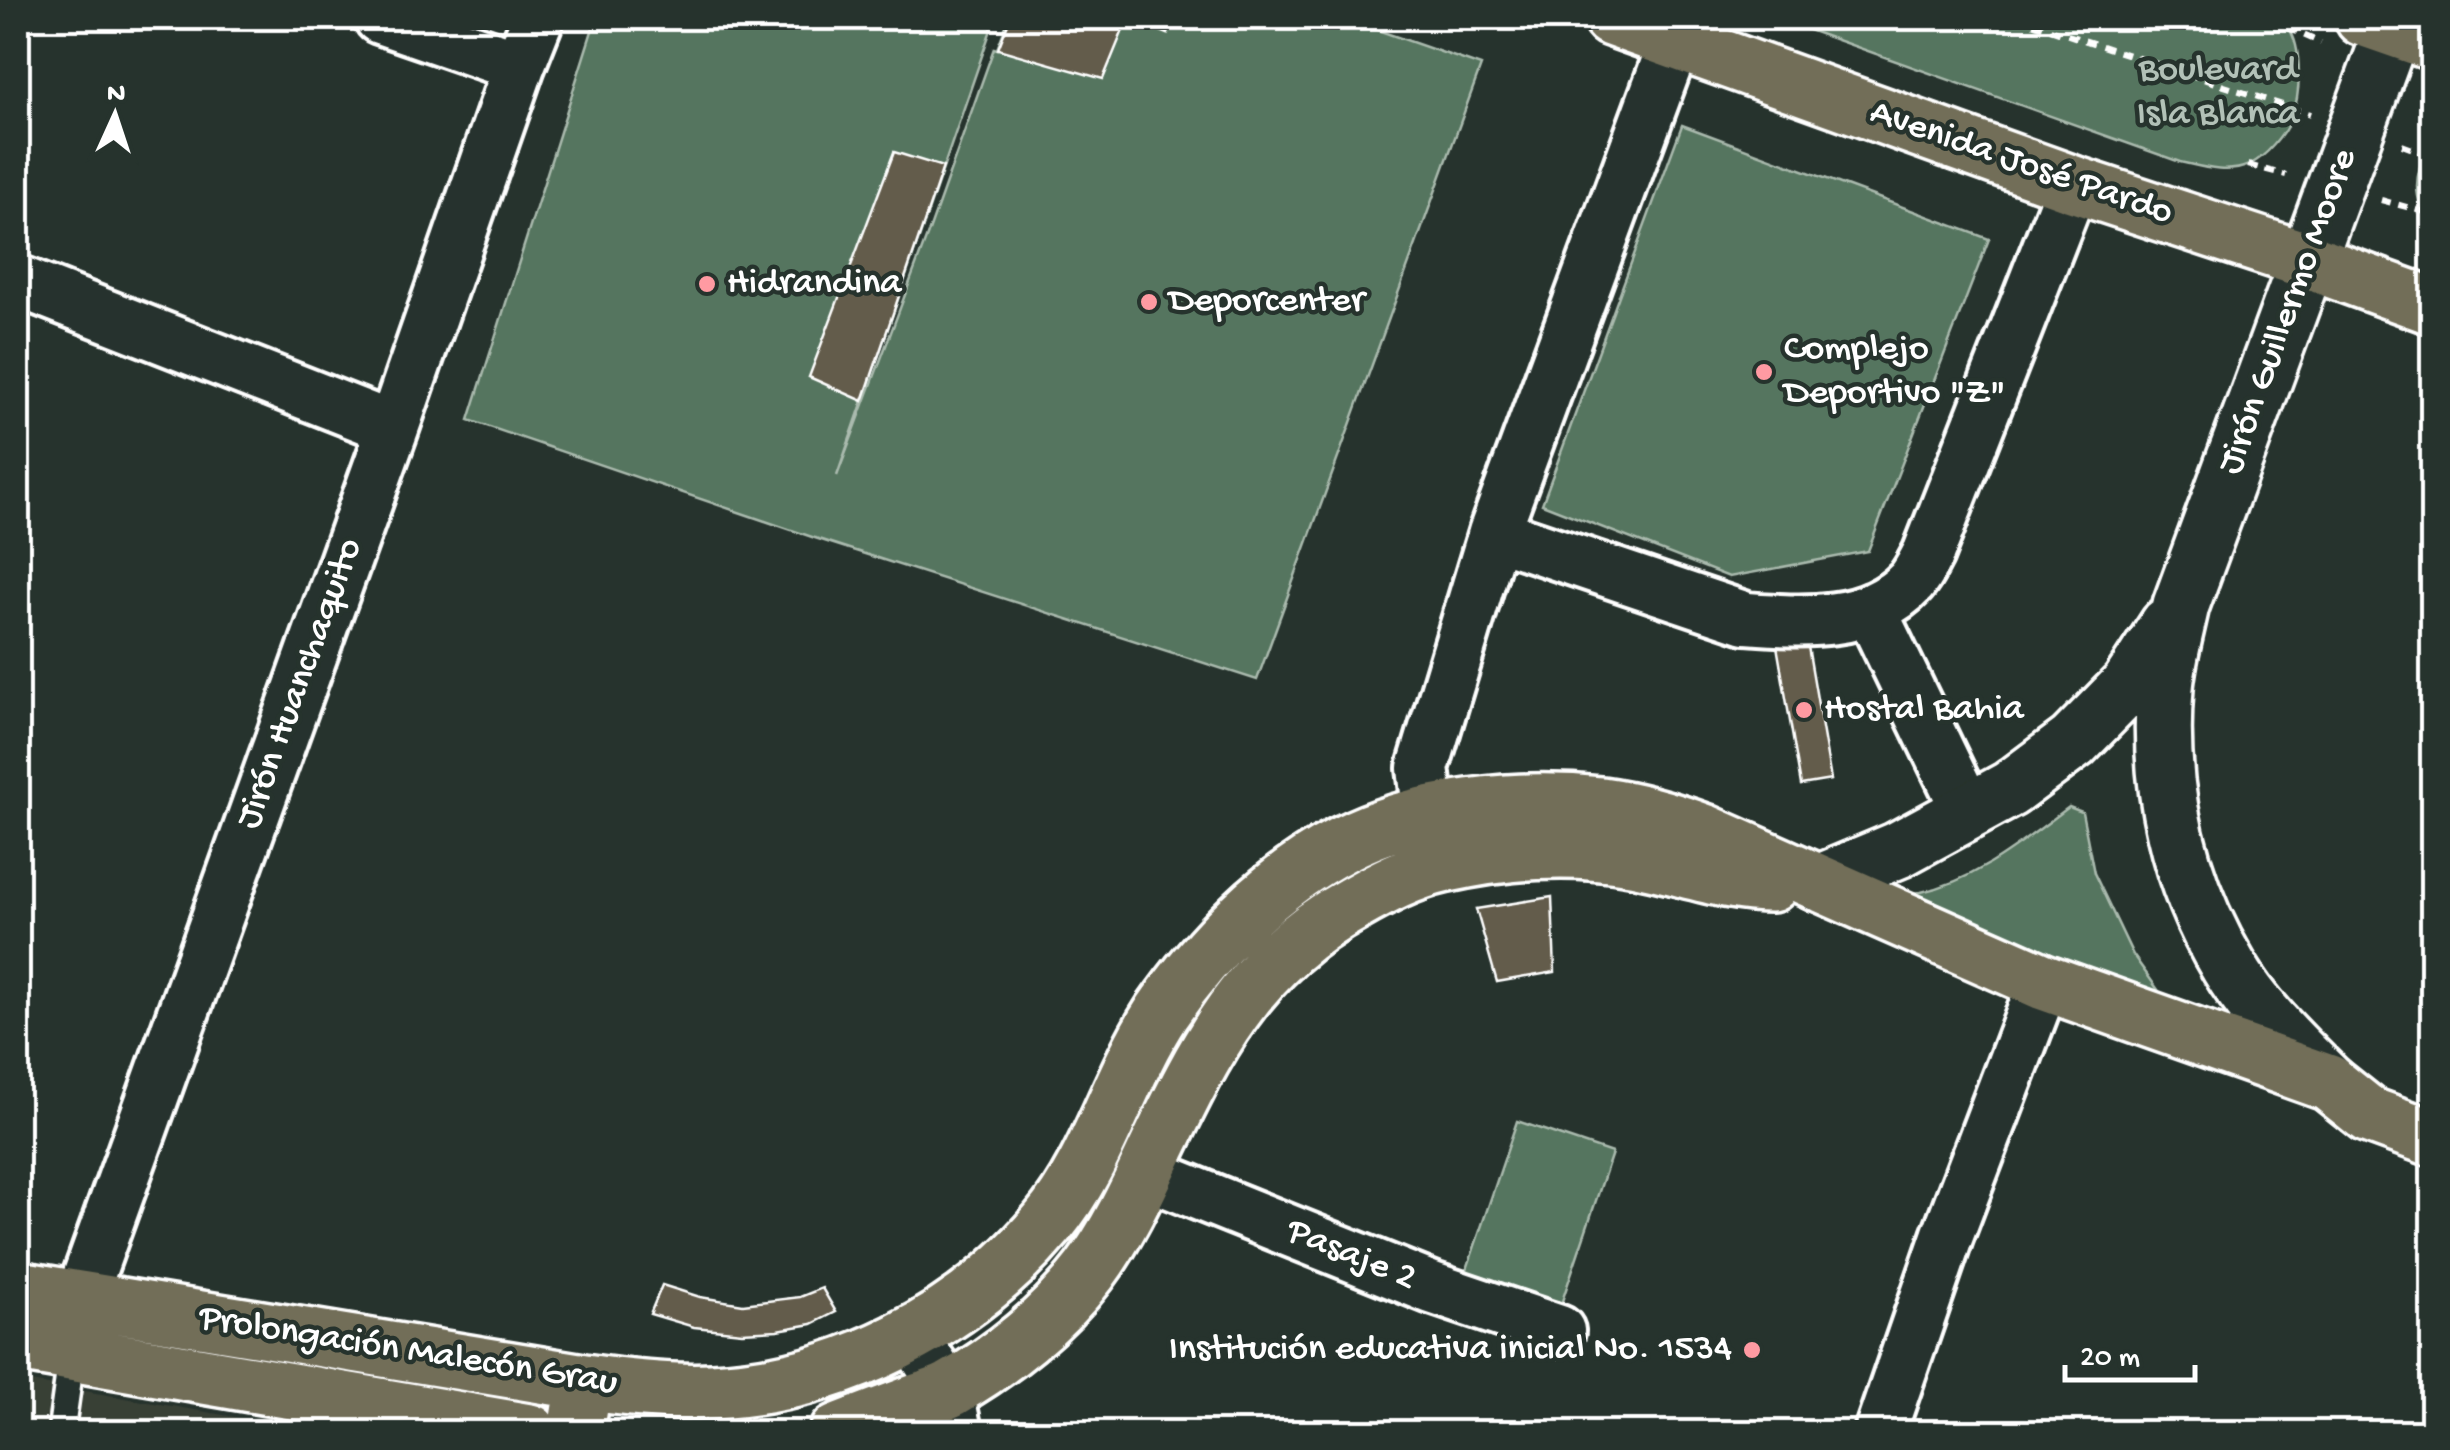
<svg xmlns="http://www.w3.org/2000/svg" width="2450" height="1450" font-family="'Gochi Hand',sans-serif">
  <rect width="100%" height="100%" fill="#26332d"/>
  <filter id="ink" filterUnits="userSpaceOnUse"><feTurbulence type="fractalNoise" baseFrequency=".01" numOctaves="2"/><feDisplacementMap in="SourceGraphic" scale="20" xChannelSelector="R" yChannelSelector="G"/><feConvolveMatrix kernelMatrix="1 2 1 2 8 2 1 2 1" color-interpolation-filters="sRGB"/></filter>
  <g filter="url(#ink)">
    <path fill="#383f36" d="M18,1380L67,1388L322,1432H18Z"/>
    <path fill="#55755e" stroke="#aabaae" stroke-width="2.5" d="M596,18H995L837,476L929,231L994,48L997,49L1009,18H1343L1481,66L1257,680L815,538L469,420Z
      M1775,18H2275C2280,21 2285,23 2288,27C2303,48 2301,96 2291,119C2283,136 2267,156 2249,165C2227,175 2202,167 2180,162Z
      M1682,125L1989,239L1868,551L1729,577L1542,504Z
      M2432,131V227C2406,189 2419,171 2432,131Z
      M2069,807L2082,812L2094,873L2133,955L2166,1001L1882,894C1894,893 1908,894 1921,892C1978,880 2023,841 2069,807Z
      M1517,1121L1612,1153L1554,1325L1459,1293Z"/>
    <path fill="#635c4b" stroke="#fff" stroke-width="2.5" d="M1010,18H1128L1103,79L998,49Z
      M1129,18H1174L1168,34Z
      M894,152L943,167L863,401L809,377Z
      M1806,635L1831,780L1801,785L1776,640Z
      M1552,897L1555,972L1497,982L1476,909Z
      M662,1285L700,1297L743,1304L800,1297L822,1288L836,1312L812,1324L778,1330L742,1332L694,1327L650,1314Z"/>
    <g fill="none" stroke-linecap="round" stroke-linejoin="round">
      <g stroke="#fff" stroke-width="32">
        <path id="lane" d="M61,1432L72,1353"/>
      </g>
      <g stroke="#fff" stroke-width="58">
        <path id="street" d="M380,18L519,66
          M18,281L393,428
          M1494,533L1746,618C1802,622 1869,627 1911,582C1918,574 1923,563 1928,554L2073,184
          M1870,609L1968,812
          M1437,851L1429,815L1423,768L1494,533L1675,41
          M1146,1173L1432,1288L1559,1331
          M912,1335L948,1391L956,1432
          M75,1338L80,1300L393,428L519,66L538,18
          M1880,1432L1947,1237L2044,982"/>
      </g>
      <g stroke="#fff" stroke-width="62">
        <path id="secondary" d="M1819,883L1898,850L2010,789L2073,742L2129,685L2168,625
          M2329,1083C2293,1047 2255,1011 2229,967C2178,882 2157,787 2165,688C2167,661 2175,633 2181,605L2397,18"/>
      </g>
      <g stroke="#fff" stroke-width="62">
        <path id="primary" d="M1611,18L2073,184L2308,261L2432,306
          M2363,18L2432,42
          M18,1289L584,1382C626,1388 669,1393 712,1391C840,1385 964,1323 1047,1224C1099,1162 1118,1079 1162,1012C1208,945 1270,882 1343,844C1416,806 1521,796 1601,805C1636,810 1671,820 1704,832L2044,982L2329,1083L2369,1115L2432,1138
          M18,1344L530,1432
          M576,1432L584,1382
          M838,1432C861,1423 885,1414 909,1405C922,1400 938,1396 951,1389C1002,1360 1053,1319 1089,1272C1116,1236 1136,1194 1155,1153C1205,1049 1247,962 1353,904C1381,888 1411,872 1443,865C1503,851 1570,846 1631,857C1678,865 1724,884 1771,884"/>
      </g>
      <path stroke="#fff" stroke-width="6" stroke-dasharray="10 8" stroke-linecap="butt" d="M2016,18L2310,114
        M2288,28L2321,43
        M2402,145L2432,156
        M2248,165L2286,175
        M2381,200L2432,214"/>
      <use href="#lane" stroke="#26332d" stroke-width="25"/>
      <use href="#street" stroke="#26332d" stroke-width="50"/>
      <use href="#secondary" stroke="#26332d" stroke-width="55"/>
      <use href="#primary" stroke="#726e59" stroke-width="55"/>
    </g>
  </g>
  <g fill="#ff9aa2" stroke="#26332d" stroke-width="4">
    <circle cx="707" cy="284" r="10"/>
    <circle cx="1149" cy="302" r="10"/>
    <circle cx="1764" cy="372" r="10"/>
    <circle cx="1804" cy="710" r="10"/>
    <circle cx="1752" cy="1350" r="10"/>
  </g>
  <g text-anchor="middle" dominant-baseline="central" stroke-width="9" stroke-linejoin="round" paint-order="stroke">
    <g font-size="38" fill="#b2c1b7" stroke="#26332d">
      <text x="2218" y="71">Boulevard<tspan x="2218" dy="44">Isla Blanca</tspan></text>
    </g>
    <g font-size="38" fill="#fff" stroke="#26332d">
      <text transform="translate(2021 164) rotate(19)">Avenida José Pardo</text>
      <text transform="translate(2289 312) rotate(-70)">Jirón Guillermo Moore</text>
      <text transform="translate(301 684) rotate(-70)">Jirón Huanchaquito</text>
      <text transform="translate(1351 1256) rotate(22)">Pasaje 2</text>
      <text transform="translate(408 1352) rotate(9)">Prolongación Malecón Grau</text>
    </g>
    <g font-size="38" fill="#fff" stroke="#26332d" text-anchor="start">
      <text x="727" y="284">Hidrandina</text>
      <text x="1169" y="302">Deporcenter</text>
      <text x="1784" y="350">Complejo<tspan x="1784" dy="44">Deportivo "Z"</tspan></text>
      <text x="1824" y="710">Hostal Bahia</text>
      <text x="1732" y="1350" text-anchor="end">Institución educativa inicial No. 1534</text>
    </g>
  </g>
  <rect width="2450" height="1450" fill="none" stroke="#26332d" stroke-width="60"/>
  <rect x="30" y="30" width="2390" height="1390" fill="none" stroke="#fff" stroke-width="4" filter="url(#ink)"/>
  <g transform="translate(115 115) rotate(3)" stroke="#26332d" stroke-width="8" paint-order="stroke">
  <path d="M0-8L18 38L0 25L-18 38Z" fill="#ffffff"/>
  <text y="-15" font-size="28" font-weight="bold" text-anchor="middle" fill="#ffffff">N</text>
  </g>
  <path d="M2065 1365v15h130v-15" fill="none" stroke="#ffffff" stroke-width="5"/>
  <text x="2080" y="1365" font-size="30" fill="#ffffff" stroke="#26332d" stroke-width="8" paint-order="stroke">20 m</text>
</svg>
